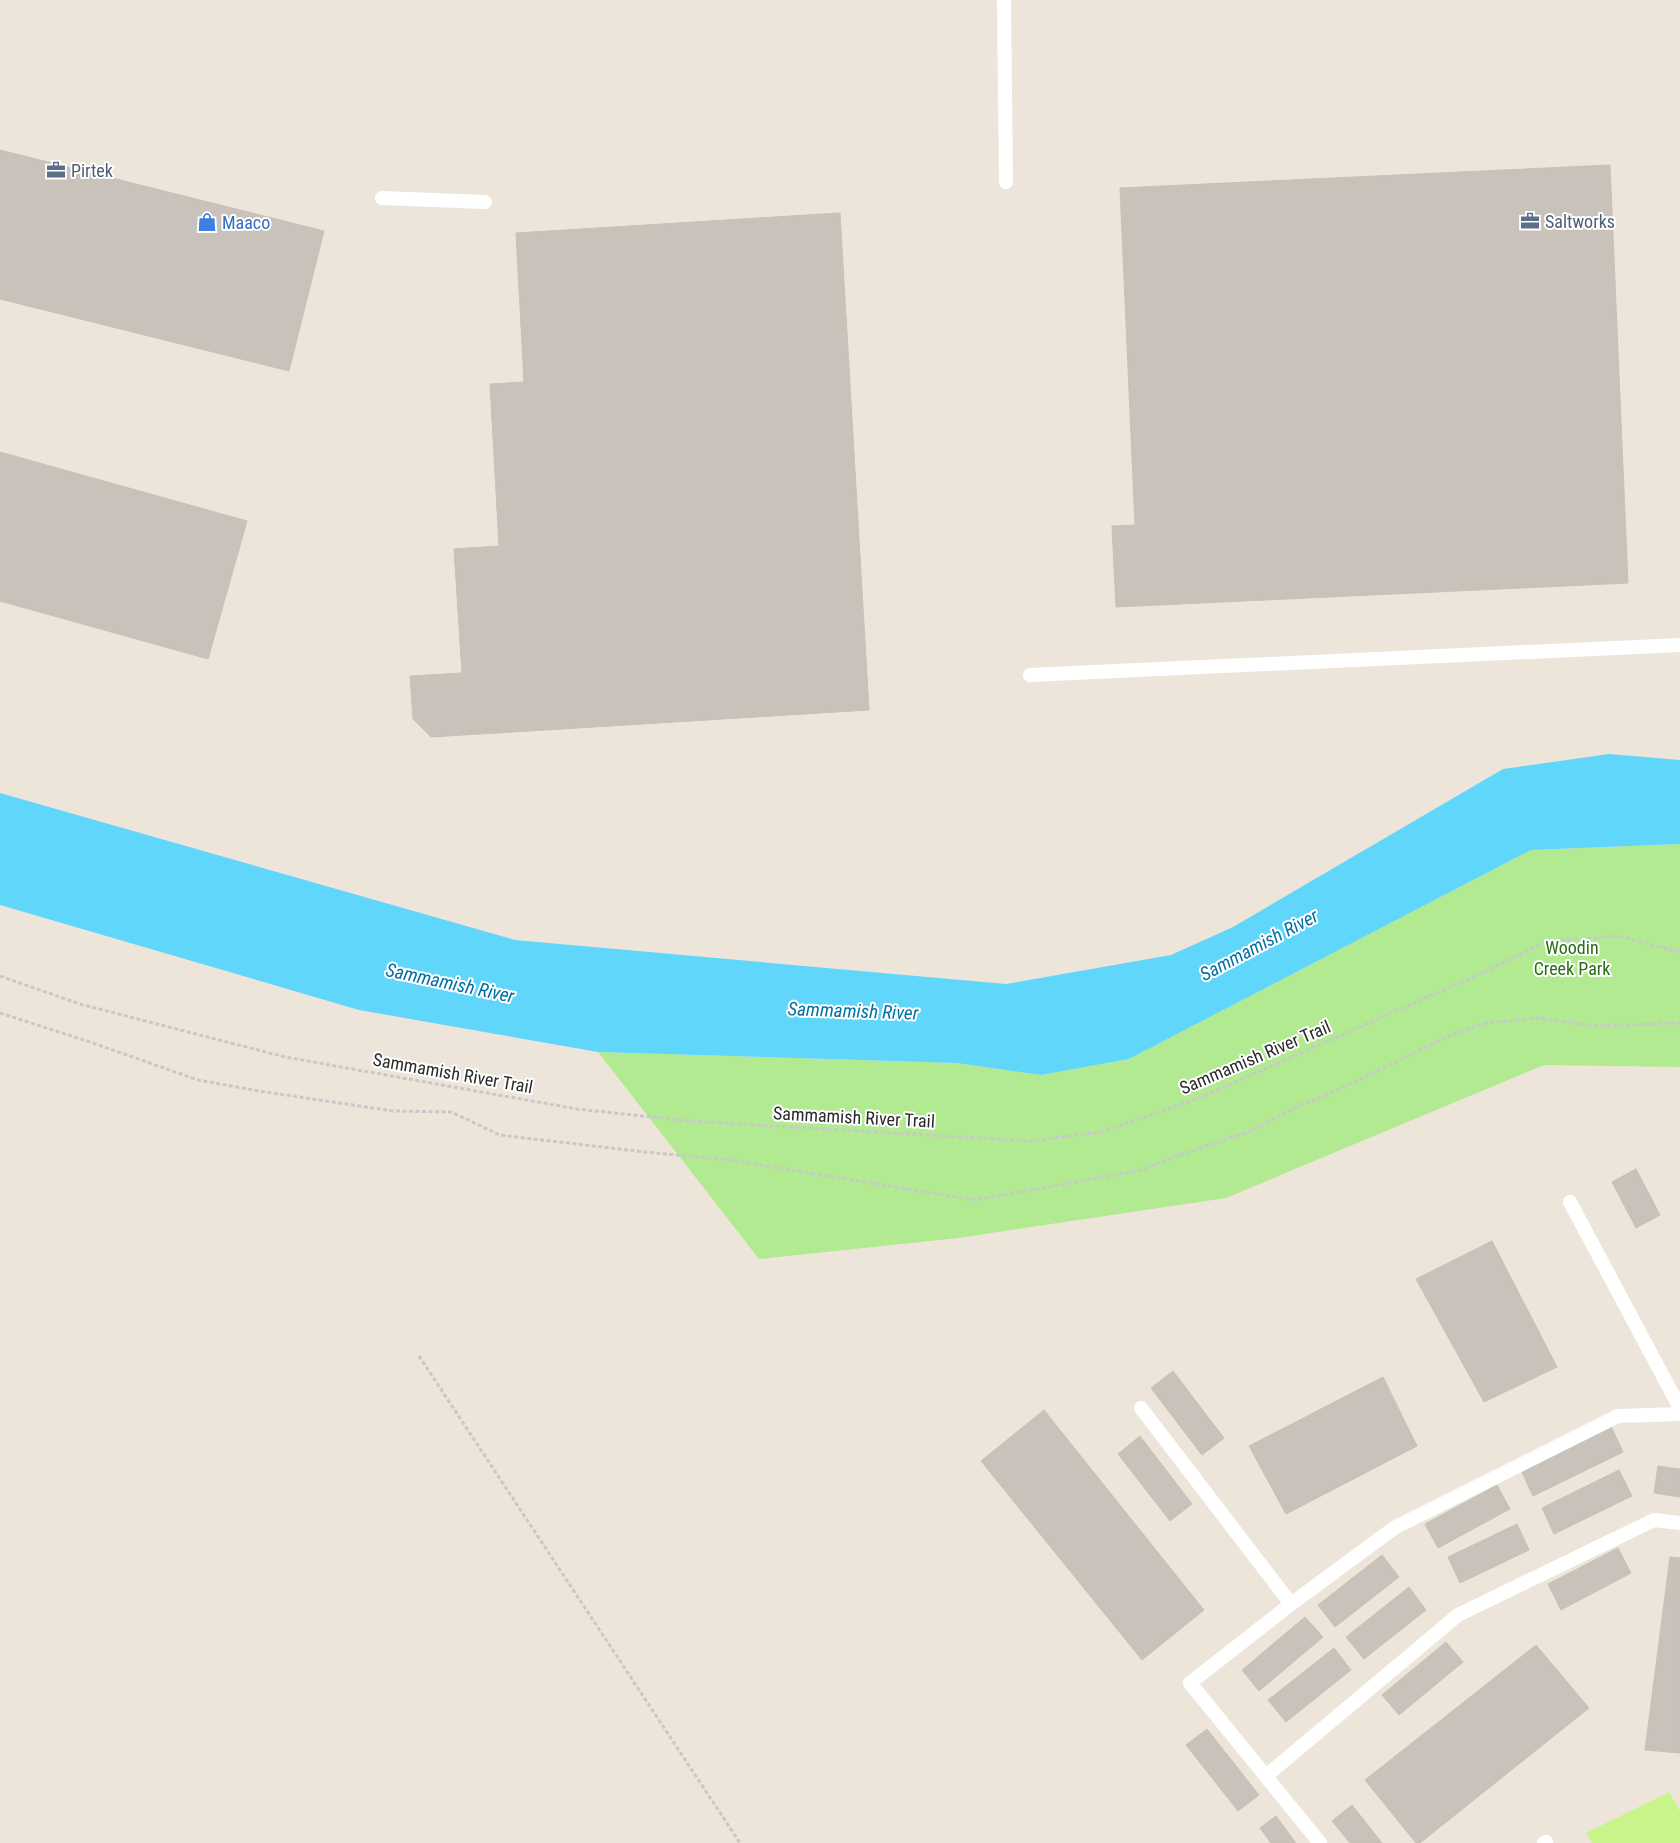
<svg xmlns="http://www.w3.org/2000/svg" width="1680" height="1843" font-family="'Roboto Condensed',sans-serif">
  <rect width="100%" height="100%" fill="#eee5da"/>
  <path fill="#b1ea90" d="M1680,844V1067L1544,1065L1226,1198L958,1238L759,1259L598,1052L956,1063L1041,1075L1129,1059L1531,850Z"/>
  <path fill="#c9f38b" d="M1669,1792L1680,1811V1843H1592L1586,1833Z"/>
  <path fill="#61d6fb" d="M1609,754L1680,760V844L1531,850L1129,1059L1041,1075L956,1063L598,1052L359,1010L0,905V793L515,940L1006,984L1171,955L1233,927L1503,769Z"/>
  <path fill="#c9c2ba" stroke="#c9c1b3" d="M0,150L324,231L289,371L0,299Z
    M1610,165L1628,583L1116,607L1112,526L1135,525L1120,188Z
    M840,213L869,710L431,737L413,719L410,676L462,673L454,549L499,546L490,384L524,382L516,233Z
    M0,452L247,521L208,659L0,601Z
    M1636,1169L1660,1215L1636,1228L1612,1182Z
    M1492,1241L1557,1367L1484,1402L1416,1279Z
    M1173,1371L1224,1438L1202,1455L1151,1388Z
    M1383,1377L1417,1446L1286,1514L1249,1446Z
    M1044,1410L1204,1610L1142,1660L981,1461Z
    M1611,1426L1623,1452L1533,1496L1521,1470Z
    M1140,1436L1192,1504L1170,1521L1118,1454Z
    M1658,1466L1680,1469V1497L1654,1493Z
    M1619,1470L1632,1496L1554,1534L1542,1508Z
    M1497,1485L1510,1509L1438,1548L1425,1524Z
    M1517,1524L1529,1550L1460,1583L1448,1557Z
    M1618,1548L1631,1573L1561,1610L1548,1584Z
    M1382,1555L1399,1577L1335,1627L1318,1605Z
    M1670,1557L1680,1558V1753L1645,1750Z
    M1409,1587L1426,1610L1364,1659L1346,1637Z
    M1305,1617L1323,1637L1259,1691L1242,1670Z
    M1446,1642L1463,1662L1399,1715L1382,1695Z
    M1536,1645L1589,1708L1420,1843H1416L1365,1780Z
    M1334,1648L1351,1670L1286,1722L1268,1700Z
    M1207,1729L1259,1795L1238,1811L1186,1745Z
    M1352,1805L1382,1843H1350L1332,1821Z
    M1276,1816L1296,1843H1271L1260,1828Z"/>
  <g fill="none" stroke-linecap="round" stroke-linejoin="round">
    <path stroke="#c8c8c8" stroke-width="3" stroke-dasharray="4 2.5" stroke-linecap="butt" d="M0,976L80,1004L285,1057L577,1109L689,1121L1029,1141L1102,1132L1204,1096L1484,972L1548,941L1618,936L1680,952
      M0,1013L90,1042L198,1080L259,1091L393,1111L451,1112L500,1135L645,1152L730,1160L976,1200L1141,1170L1165,1160L1253,1130L1300,1105L1327,1095L1451,1035L1486,1023L1538,1018L1595,1026L1680,1023
      M419,1356L740,1843"/>
    <path stroke="#fff" stroke-width="14" d="M1004,0L1006,182
      M382,198L485,202
      M1030,675L1680,645
      M1570,1202L1680,1408
      M1141,1408L1291,1604
      M1266,1776L1458,1615L1654,1520L1680,1523
      M1320,1843L1190,1683L1291,1604L1394,1528L1618,1416L1680,1414
      M1544,1843L1546,1842"/>
  </g>
  <defs>
    <g id="office-bare" transform="scale(1.5)"><path d="M-6-3h4V-5.5h4V-3h4V5H-6ZM-1-4.5V-3h2v-1.5ZM-6 0V1H6V0Z" fill="#5c6f8a" stroke="#fff" stroke-width="2.5" paint-order="stroke"/></g>
    <g id="shop-bare" transform="scale(1.5)"><path d="M-5-2.5h2.3a2.7 3.5 0 0 1 5.4 0H5L5.5 6h-11ZM-1.5-2.5h3a1.5 2.3 0 0 0-3 0Z" fill="#3f7fe0" stroke="#fff" stroke-width="2.5" paint-order="stroke"/></g>
  </defs>
  <g fill-rule="evenodd">
    <use href="#office-bare" x="56" y="170"/>
    <use href="#office-bare" x="1530" y="221"/>
    <use href="#shop-bare" x="207" y="222"/>
  </g>
  <g text-anchor="middle" dominant-baseline="central" stroke-width="4" stroke-linejoin="round" paint-order="stroke">
    <g font-size="18" fill="#4e5e75" stroke="#fff" text-anchor="start">
      <text x="71" y="170">Pirtek</text>
      <text x="1545" y="221">Saltworks</text>
    </g>
    <g font-size="18" fill="#366cbe" stroke="#fff" text-anchor="start">
      <text x="222" y="222">Maaco</text>
    </g>
    <g font-size="18" fill="#276e12" stroke="#fff">
      <text x="1572" y="947">Woodin<tspan x="1572" dy="21">Creek Park</tspan></text>
    </g>
    <g font-size="18" fill="#2a2a2a" stroke="#fff">
      <text transform="translate(1255 1057) rotate(-23)">Sammamish River Trail</text>
      <text transform="translate(453 1073) rotate(10)">Sammamish River Trail</text>
      <text transform="translate(854 1117) rotate(3)">Sammamish River Trail</text>
    </g>
    <g font-size="19" font-style="italic" fill="#0071a7" stroke="#fff">
      <text transform="translate(1259 945) rotate(-28)">Sammamish River</text>
      <text transform="translate(450 983) rotate(12)">Sammamish River</text>
      <text transform="translate(853 1011) rotate(2)">Sammamish River</text>
    </g>
  </g>
</svg>
